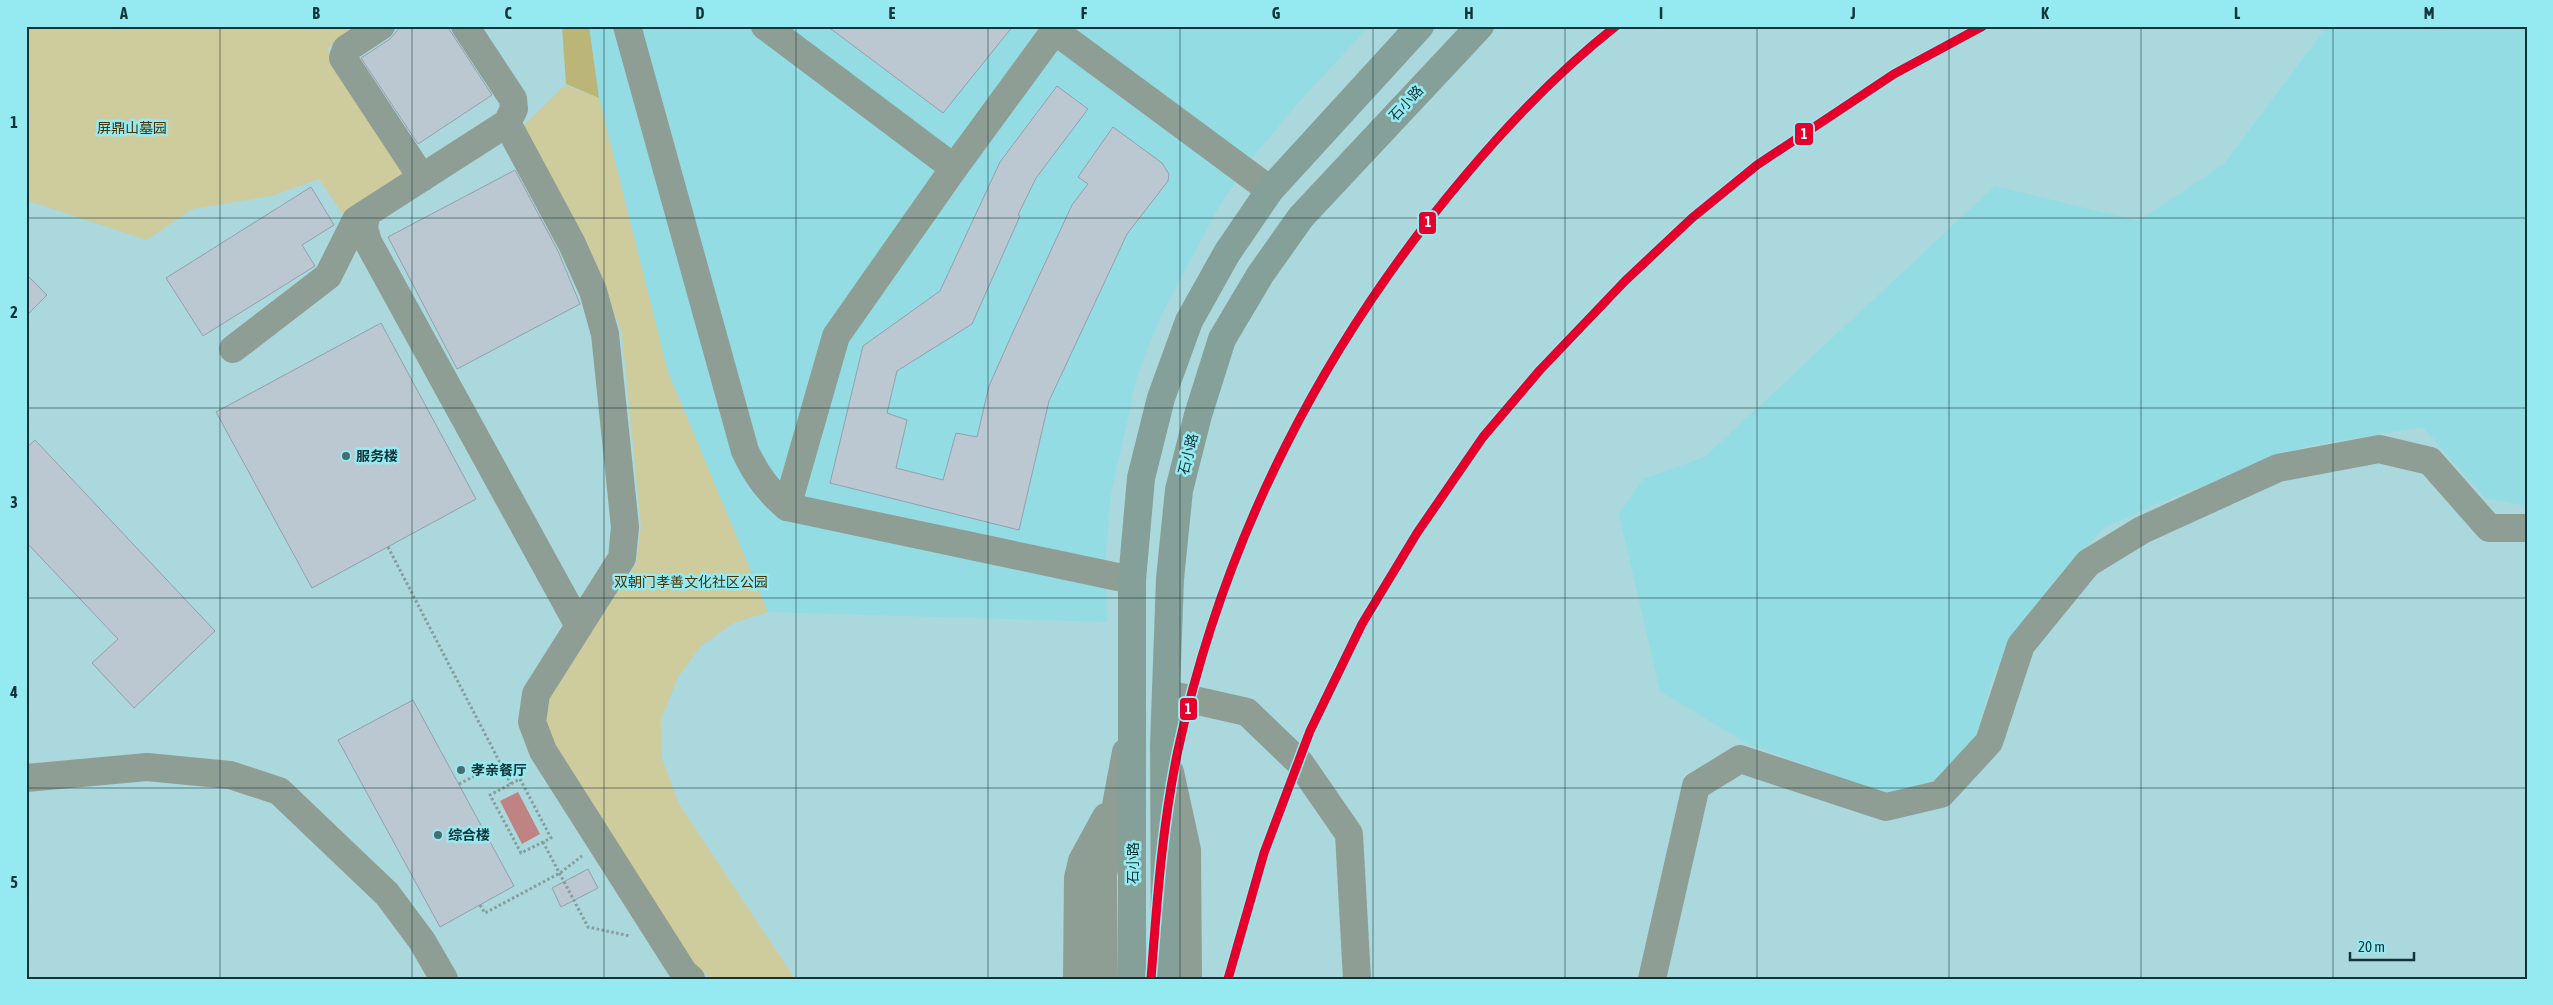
<svg xmlns="http://www.w3.org/2000/svg" width="2553" height="1005" font-family="'Asap Condensed','Noto Sans SC',sans-serif">
  <rect width="100%" height="100%" fill="#aad8dc"/>
  <path fill="#93dce3" d="M589,26H1369L1298,103L1252,158L1217,210L1160,318L1137,377L1111,494L1106,551L1107,622L768,612L668,372L599,98Z
    M2327,26H2527V502L2522,505L2485,498L2423,427L2307,446L2158,503L2104,528L2056,579L1994,672L1975,739L1934,784L1894,797L1746,743L1660,691L1619,514L1643,479L1705,457L1995,186L2138,221L2224,164Z"/>
  <path fill="#cecb9c" d="M26,26H366L327,48L405,175L344,216L319,179L271,196L192,209L147,240L26,200Z
    M565,85L599,98L668,372L768,612L733,623L701,646L678,677L661,720L662,759L679,804L795,979H711L694,964L551,749L546,720L550,697L636,563L641,527L622,333L586,240L523,126Z"/>
  <path fill="#bcb578" d="M562,26H589L599,98L566,84Z"/>
  <path fill="#be8382" d="M518,792L540,834L522,844L500,801Z"/>
  <path fill="#bbc8d2" stroke="#93a0ab" d="M401,26H447L492,95L418,144L361,58L390,39Z
    M827,26H1013L943,113Z
    M1057,86L1088,109L1036,178L1018,215L1020,216L972,324L897,371L887,413L907,420L896,468L943,480L956,433L977,437L989,386L1013,332L1072,205L1088,184L1078,177L1113,127L1162,163L1169,174L1168,181L1127,234L1049,401L1019,530L830,483L863,346L940,291L1000,162Z
    M515,170L558,251L580,304L457,369L388,237Z
    M311,187L334,225L302,245L315,266L203,336L166,278Z
    M26,274L47,295L26,316Z
    M381,323L476,499L312,588L216,412Z
    M35,440L215,631L134,708L92,663L118,639L26,542V448Z
    M413,700L514,886L440,927L338,740Z
    M588,869L598,888L561,907L552,888Z"/>
  <g fill="none" stroke-linecap="round" stroke-linejoin="round">
    <path stroke="#869d9b" stroke-width="3" stroke-dasharray="2.5 2.5" stroke-linecap="butt" d="M388,547L511,784
      M520,779L551,838L521,853L490,795Z
      M459,784L500,763
      M543,842L588,927L630,936
      M480,905L485,913L560,873L582,856"/>
    <path stroke="#8e9e95" stroke-width="28" d="M381,26L346,49L343,58L422,178
      M627,26L745,451C756,474 767,490 787,507
      M765,26L954,168
      M1058,26L954,168L836,336L787,507L1132,580
      M1055,31L1270,190
      M507,123L572,244L593,291L605,334L625,527L622,558L536,694L532,722L543,751L684,973L691,979
      M366,214L364,228L368,242L579,626
      M233,349L328,276L356,220L507,123L514,109L513,99L465,26
      M1167,694L1247,712L1300,763L1349,834L1357,979
      M1170,772L1187,850L1188,979
      M26,778L147,767L230,775L279,791L387,894L422,941L444,979
      M1077,979L1078,878L1082,861L1106,817
      M1104,979L1103,875L1126,752
      M1652,979L1696,786L1740,759L1886,807L1941,794L1989,742L2021,645L2088,563L2142,530L2278,468L2379,449L2430,461L2489,528H2527"/>
    <path stroke="#85a098" stroke-width="28" d="M1132,979V580L1141,478L1161,398L1189,321L1227,253L1270,190L1420,26
      M1165,979L1164,745L1170,579L1179,490L1198,415L1222,339L1260,275L1301,217L1480,26"/>
    <g stroke="#95e9f1" stroke-width="12">
      <path id="metro-1" d="M1151,979C1157,902 1162,826 1178,750C1224,537 1324,343 1464,177C1510,122 1559,71 1616,26
        M1228,979L1264,853L1310,731L1362,624L1417,533L1483,437L1540,370L1625,281L1692,218L1757,165L1894,74L1983,26"/>
    </g>
    <use href="#metro-1" stroke="#e4002b" stroke-width="9"/>
  </g>
  <path fill="none" stroke="#103437" stroke-width="1" stroke-opacity="0.55" d="M220,26V979M412,26V979M604,26V979M796,26V979M988,26V979M1180,26V979M1373,26V979M1565,26V979M1757,26V979M1949,26V979M2141,26V979M2333,26V979M26,218H2527M26,408H2527M26,598H2527M26,788H2527"/>
  <g fill="#466d71" stroke="#95e9f1" stroke-width="2">
    <circle cx="346" cy="456" r="5"/>
    <circle cx="461" cy="770" r="5"/>
    <circle cx="438" cy="835" r="5"/>
  </g>
  <g text-anchor="middle" dominant-baseline="central" stroke-width="5" stroke-linejoin="round" paint-order="stroke">
    <g font-size="14" fill="#103437" stroke="#95e9f1">
      <text transform="translate(1406 103) rotate(-47)">石小路</text>
      <text transform="translate(1188 454) rotate(-76)">石小路</text>
      <text transform="translate(1133 863) rotate(-90)">石小路</text>
    </g>
    <g font-size="14" fill="#463202" stroke="#95e9f1">
      <text x="132" y="128">屏鼎山墓园</text>
      <text x="691" y="582">双朝门孝善文化社区公园</text>
    </g>
    <g font-size="14" font-weight="bold" fill="#103437" stroke="#95e9f1" text-anchor="start">
      <text x="356" y="456">服务楼</text>
      <text x="471" y="770">孝亲餐厅</text>
      <text x="448" y="835">综合楼</text>
    </g>
  </g>
  <g stroke="#95e9f1" stroke-width="2">
    <rect x="1794" y="122" width="20" height="24" rx="5" fill="#e4002b"/>
    <rect x="1418" y="211" width="19" height="24" rx="5" fill="#e4002b"/>
    <rect x="1179" y="697" width="19" height="24" rx="5" fill="#e4002b"/>
  </g>
  <g font-size="14" text-anchor="middle" font-weight="bold" fill="#fff">
    <text x="1804" y="139">1</text>
    <text x="1428" y="227">1</text>
    <text x="1188" y="714">1</text>
  </g>
  <rect width="2553" height="1005" fill="none" stroke="#95e9f1" stroke-width="55"/>
  <path d="M2350 952v8h64v-8" fill="none" stroke="#103437" stroke-width="2.5"/>
  <text x="2358" y="952" font-size="15" fill="#103437" stroke="#95e9f1" stroke-width="4" paint-order="stroke">20 m</text>
  <rect x="28" y="28" width="2498" height="950" fill="none" stroke="#103437" stroke-width="2"/>
  <g font-size="16" text-anchor="middle" font-weight="bold" fill="#103437">
    <text x="124" y="19">A</text>
    <text x="316" y="19">B</text>
    <text x="508" y="19">C</text>
    <text x="700" y="19">D</text>
    <text x="892" y="19">E</text>
    <text x="1084" y="19">F</text>
    <text x="1276" y="19">G</text>
    <text x="1469" y="19">H</text>
    <text x="1661" y="19">I</text>
    <text x="1853" y="19">J</text>
    <text x="2045" y="19">K</text>
    <text x="2237" y="19">L</text>
    <text x="2429" y="19">M</text>
    <text x="14" y="128">1</text>
    <text x="14" y="318">2</text>
    <text x="14" y="508">3</text>
    <text x="14" y="698">4</text>
    <text x="14" y="888">5</text>
  </g>
</svg>
